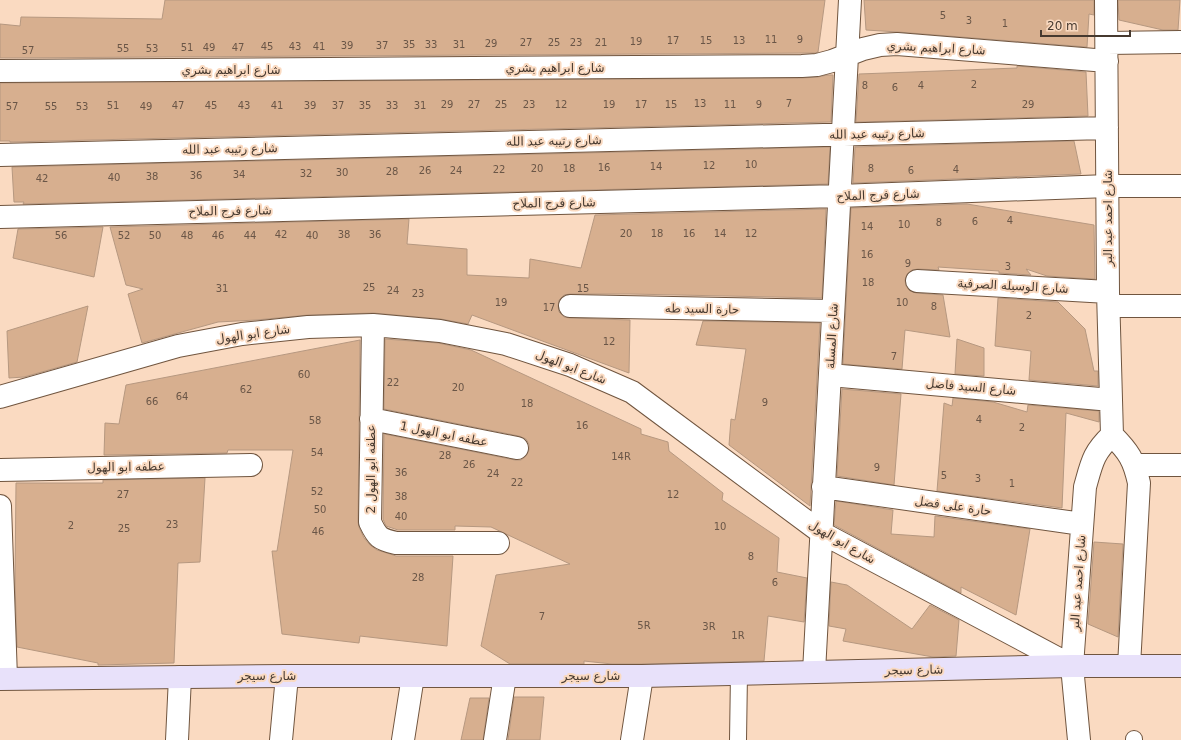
<svg xmlns="http://www.w3.org/2000/svg" width="1181" height="740" font-family="'DejaVu Sans','Noto Sans Arabic',sans-serif">
  <rect width="100%" height="100%" fill="#fadac1"/>
  <path fill="#d7af8f" stroke="#b69880" d="M165,0H825L818,52L815,53L0,58V24L20,26L21,17L162,19Z
    M864,0H1094V15L1089,14L1087,47L898,32L866,30Z
    M1118,0H1180L1178,30H1163L1119,20Z
    M1017,66L1086,72L1088,116L856,122L859,74L1017,68Z
    M827,75H833L831,122L10,142V141H0V83L802,78L818,77Z
    M1074,141L1081,174L853,183L855,147Z
    M830,147L828,184L23,204L24,202H14L12,167Z
    M967,204L1094,225L1095,279L1047,276L1026,269L1031,275L999,273V271L938,267L939,270L918,269L912,270L907,274L905,280L906,286L910,291L916,293L943,295L950,337L905,330L902,369L843,364L851,208Z
    M826,209L822,298L630,294H570L564,295L559,300L558,306L559,312L564,317L570,318L630,320L629,373L472,315L468,324L441,319L373,313L308,315L256,320L218,322L142,343L128,294L143,289L126,285L110,227L409,219L407,244L467,249V275L529,278L530,259L581,268L595,215Z
    M103,227L94,277L13,258L18,229Z
    M998,298L1058,302L1085,329L1094,371H1098V386L1029,380L1031,351L995,346Z
    M88,306L77,362L24,377L9,378L7,331Z
    M703,321L820,323L810,506L729,445L731,419L735,420L746,349L696,345Z
    M385,339L438,343L471,350L641,429V434L668,442L669,451L723,493L722,500L779,538L777,572L807,578L804,622L768,616L764,661L642,664H612L584,661V664H510L481,646L496,575L570,564L491,527L455,526V530H398L386,526L383,519L384,434L515,460H521L526,456L529,450V444L526,439L519,436L384,409Z
    M957,339L984,348V376L955,374Z
    M360,340L358,522L359,527L364,538L370,545L377,550L387,553L396,556H453L447,646L360,636L359,643L282,634L272,551H277L293,450H228L227,453L104,455L105,423L119,424L126,385Z
    M842,389L901,394L894,485L837,476Z
    M953,398L993,402L1027,412L1028,405L1099,411V422L1066,413L1062,508L937,491L944,403L952,406Z
    M205,478L200,562L178,563L174,663L98,665V663L17,647L15,583L16,483H103V480Z
    M836,501L893,510L891,534L934,537L935,516L1030,529L1016,615L961,587V593L836,526L834,525Z
    M1094,542L1123,544L1118,637L1088,624Z
    M831,582L847,585L912,629L930,605L959,620L956,656L933,657L843,641L846,629L829,626Z
    M514,697H544L540,740H508Z
    M470,698H489L483,740H461Z"/>
  <g fill="none" stroke-linecap="round" stroke-linejoin="round">
    <g stroke="#70553f" stroke-width="18">
      <path id="lane" d="M1134,739V740
        M738,740L739,673"/>
    </g>
    <g stroke="#70553f" stroke-width="24">
      <path id="street" d="M1106,0L1108,292L1112,435C1129,452 1134,460 1139,483L1129,666
        M1107,43L1181,42
        M0,71L802,66L817,65L832,61L863,49L880,45L897,44L1107,61
        M0,155L1107,128
        M0,217L839,196L1108,186H1181
        M917,281L1108,292
        M570,306L833,311
        M1109,306H1181
        M373,325L370,522C377,537 379,539 396,543H498
        M830,375L1111,400
        M0,397L178,346L242,334L308,327L373,325L440,331L506,344L570,365L632,392L822,533L1072,666
        M371,419L517,448
        M1135,465H1181
        M0,470L251,465
        M823,487L1082,524
        M0,506L6,678
        M814,672L850,0
        M177,740L180,677
        M281,740L287,676
        M403,740L413,676
        M495,740L505,676
        M632,740L642,676
        M1079,740L1072,666L1085,487C1092,462 1093,453 1112,435"/>
    </g>
    <g stroke="#70553f" stroke-width="24">
      <path id="secondary" d="M0,679L287,676H642L1072,666H1181"/>
    </g>
    <use href="#lane" stroke="#fff" stroke-width="16"/>
    <use href="#street" stroke="#fff" stroke-width="22"/>
    <use href="#secondary" stroke="#e8e1fa" stroke-width="22"/>
  </g>
  <g text-anchor="middle" dominant-baseline="central" stroke-width="4" stroke-linejoin="round" paint-order="stroke">
    <g font-size="10" fill="#6a5647">
      <text x="943" y="15">5</text>
      <text x="969" y="20">3</text>
      <text x="1005" y="23">1</text>
      <text x="771" y="39">11</text>
      <text x="800" y="39">9</text>
      <text x="673" y="40">17</text>
      <text x="706" y="40">15</text>
      <text x="739" y="40">13</text>
      <text x="636" y="41">19</text>
      <text x="526" y="42">27</text>
      <text x="554" y="42">25</text>
      <text x="576" y="42">23</text>
      <text x="601" y="42">21</text>
      <text x="491" y="43">29</text>
      <text x="409" y="44">35</text>
      <text x="431" y="44">33</text>
      <text x="459" y="44">31</text>
      <text x="347" y="45">39</text>
      <text x="382" y="45">37</text>
      <text x="267" y="46">45</text>
      <text x="295" y="46">43</text>
      <text x="319" y="46">41</text>
      <text x="187" y="47">51</text>
      <text x="209" y="47">49</text>
      <text x="238" y="47">47</text>
      <text x="123" y="48">55</text>
      <text x="152" y="48">53</text>
      <text x="28" y="50">57</text>
      <text x="974" y="84">2</text>
      <text x="865" y="85">8</text>
      <text x="921" y="85">4</text>
      <text x="895" y="87">6</text>
      <text x="700" y="103">13</text>
      <text x="789" y="103">7</text>
      <text x="447" y="104">29</text>
      <text x="474" y="104">27</text>
      <text x="501" y="104">25</text>
      <text x="529" y="104">23</text>
      <text x="561" y="104">12</text>
      <text x="609" y="104">19</text>
      <text x="641" y="104">17</text>
      <text x="671" y="104">15</text>
      <text x="730" y="104">11</text>
      <text x="759" y="104">9</text>
      <text x="1028" y="104">29</text>
      <text x="113" y="105">51</text>
      <text x="178" y="105">47</text>
      <text x="211" y="105">45</text>
      <text x="244" y="105">43</text>
      <text x="277" y="105">41</text>
      <text x="310" y="105">39</text>
      <text x="338" y="105">37</text>
      <text x="365" y="105">35</text>
      <text x="392" y="105">33</text>
      <text x="420" y="105">31</text>
      <text x="12" y="106">57</text>
      <text x="51" y="106">55</text>
      <text x="82" y="106">53</text>
      <text x="146" y="106">49</text>
      <text x="751" y="164">10</text>
      <text x="709" y="165">12</text>
      <text x="656" y="166">14</text>
      <text x="604" y="167">16</text>
      <text x="537" y="168">20</text>
      <text x="569" y="168">18</text>
      <text x="871" y="168">8</text>
      <text x="499" y="169">22</text>
      <text x="956" y="169">4</text>
      <text x="425" y="170">26</text>
      <text x="456" y="170">24</text>
      <text x="911" y="170">6</text>
      <text x="392" y="171">28</text>
      <text x="342" y="172">30</text>
      <text x="306" y="173">32</text>
      <text x="239" y="174">34</text>
      <text x="196" y="175">36</text>
      <text x="152" y="176">38</text>
      <text x="114" y="177">40</text>
      <text x="42" y="178">42</text>
      <text x="1010" y="220">4</text>
      <text x="975" y="221">6</text>
      <text x="939" y="222">8</text>
      <text x="904" y="224">10</text>
      <text x="867" y="226">14</text>
      <text x="626" y="233">20</text>
      <text x="657" y="233">18</text>
      <text x="689" y="233">16</text>
      <text x="720" y="233">14</text>
      <text x="751" y="233">12</text>
      <text x="281" y="234">42</text>
      <text x="344" y="234">38</text>
      <text x="375" y="234">36</text>
      <text x="61" y="235">56</text>
      <text x="124" y="235">52</text>
      <text x="155" y="235">50</text>
      <text x="187" y="235">48</text>
      <text x="218" y="235">46</text>
      <text x="250" y="235">44</text>
      <text x="312" y="235">40</text>
      <text x="867" y="254">16</text>
      <text x="908" y="263">9</text>
      <text x="1008" y="266">3</text>
      <text x="868" y="282">18</text>
      <text x="369" y="287">25</text>
      <text x="222" y="288">31</text>
      <text x="583" y="288">15</text>
      <text x="393" y="290">24</text>
      <text x="418" y="293">23</text>
      <text x="501" y="302">19</text>
      <text x="902" y="302">10</text>
      <text x="934" y="306">8</text>
      <text x="549" y="307">17</text>
      <text x="1029" y="315">2</text>
      <text x="609" y="341">12</text>
      <text x="894" y="356">7</text>
      <text x="304" y="374">60</text>
      <text x="393" y="382">22</text>
      <text x="458" y="387">20</text>
      <text x="246" y="389">62</text>
      <text x="182" y="396">64</text>
      <text x="152" y="401">66</text>
      <text x="765" y="402">9</text>
      <text x="527" y="403">18</text>
      <text x="979" y="419">4</text>
      <text x="315" y="420">58</text>
      <text x="582" y="425">16</text>
      <text x="1022" y="427">2</text>
      <text x="317" y="452">54</text>
      <text x="445" y="455">28</text>
      <text x="621" y="456">14R</text>
      <text x="469" y="464">26</text>
      <text x="877" y="467">9</text>
      <text x="401" y="472">36</text>
      <text x="493" y="473">24</text>
      <text x="944" y="475">5</text>
      <text x="978" y="478">3</text>
      <text x="517" y="482">22</text>
      <text x="1012" y="483">1</text>
      <text x="317" y="491">52</text>
      <text x="123" y="494">27</text>
      <text x="673" y="494">12</text>
      <text x="401" y="496">38</text>
      <text x="320" y="509">50</text>
      <text x="401" y="516">40</text>
      <text x="172" y="524">23</text>
      <text x="71" y="525">2</text>
      <text x="720" y="526">10</text>
      <text x="124" y="528">25</text>
      <text x="318" y="531">46</text>
      <text x="751" y="556">8</text>
      <text x="418" y="577">28</text>
      <text x="775" y="582">6</text>
      <text x="542" y="616">7</text>
      <text x="644" y="625">5R</text>
      <text x="709" y="626">3R</text>
      <text x="738" y="635">1R</text>
    </g>
    <g font-size="12" fill="#46392f" stroke="#fadac1">
      <text transform="translate(936 48) rotate(3)">شارع ابراهيم بشري</text>
      <text x="555" y="68">شارع ابراهيم بشري</text>
      <text x="231" y="70">شارع ابراهيم بشري</text>
      <text transform="translate(877 134) rotate(-1)">شارع رتيبه عبد الله</text>
      <text transform="translate(554 141) rotate(-1)">شارع رتيبه عبد الله</text>
      <text transform="translate(230 149) rotate(-1)">شارع رتيبه عبد الله</text>
      <text transform="translate(878 195) rotate(-2)">شارع فرج الملاح</text>
      <text transform="translate(554 203) rotate(-1)">شارع فرج الملاح</text>
      <text transform="translate(230 211) rotate(-1)">شارع فرج الملاح</text>
      <text transform="translate(1108 218) rotate(-90)">شارع احمد عبد البر</text>
      <text transform="translate(1013 286) rotate(3)">شارع الوسيله الصرفية</text>
      <text transform="translate(702 309) rotate(1)">حارة السيد طه</text>
      <text transform="translate(253 334) rotate(-8)">شارع ابو الهول</text>
      <text transform="translate(832 336) rotate(-87)">شارع المسلة</text>
      <text transform="translate(571 367) rotate(21)">شارع ابو الهول</text>
      <text transform="translate(971 387) rotate(5)">شارع السيد فاضل</text>
      <text transform="translate(444 434) rotate(11)">عطفه ابو الهول 1</text>
      <text transform="translate(126 467) rotate(-1)">عطفه ابو الهول</text>
      <text transform="translate(371 469) rotate(-90)">عطفه ابو الهول 2</text>
      <text transform="translate(953 506) rotate(8)">حارة على فضل</text>
      <text transform="translate(842 542) rotate(30)">شارع ابو الهول</text>
      <text transform="translate(1078 583) rotate(-86)">شارع احمد عبد البر</text>
      <text transform="translate(914 670) rotate(-1)">شارع سيجر</text>
      <text x="267" y="676">شارع سيجر</text>
      <text x="591" y="676">شارع سيجر</text>
    </g>
  </g>
  <path d="M1041 30v6h89v-6" fill="none" stroke="#46392f" stroke-width="2"/>
  <text x="1047" y="30" font-size="12" fill="#46392f" stroke="#fadac1" stroke-width="3" paint-order="stroke">20 m</text>
</svg>
